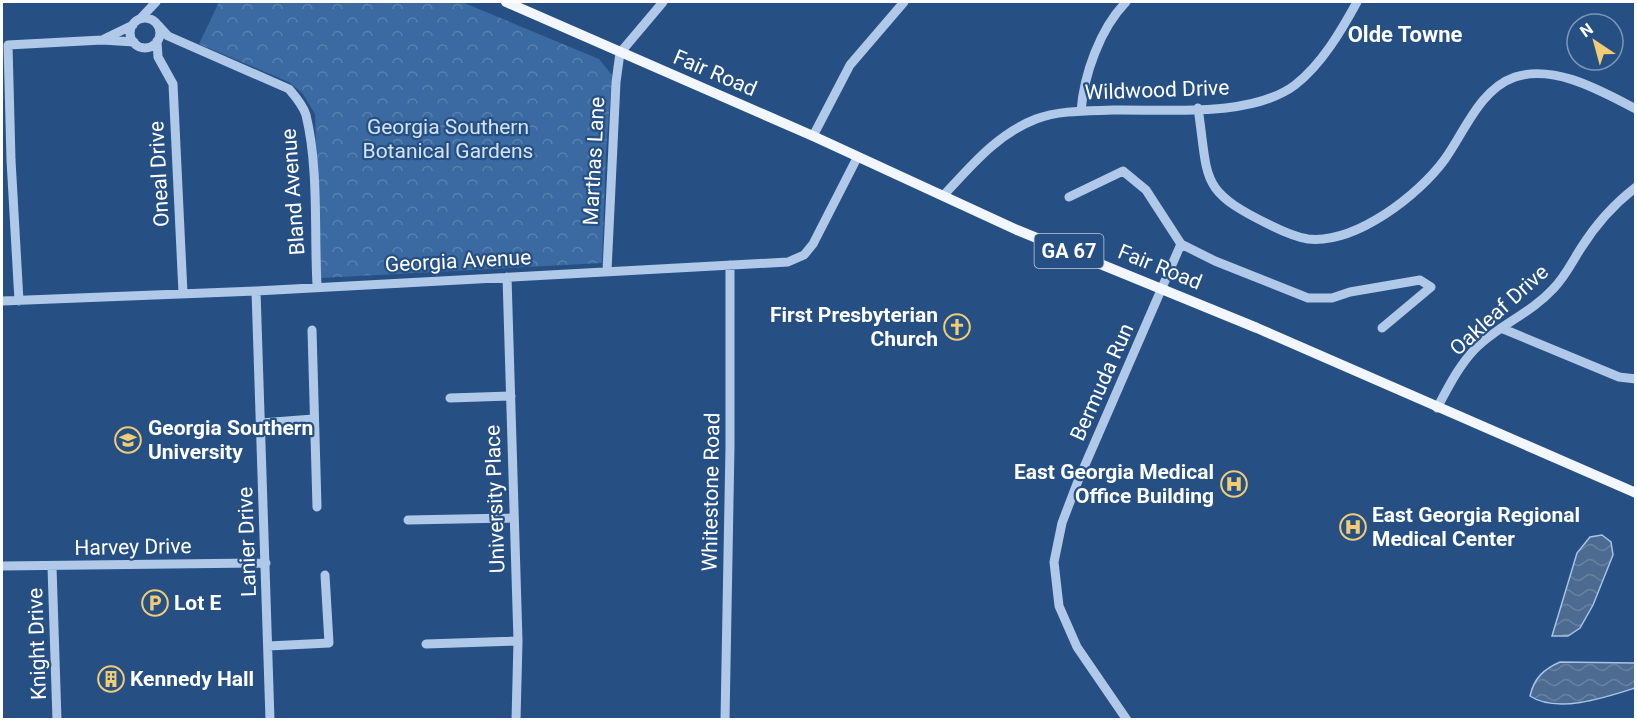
<svg xmlns="http://www.w3.org/2000/svg" width="1637" height="721" font-family="Roboto,sans-serif">
  <defs>
    <pattern id="park-crowns" width="20" height="18" patternUnits="userSpaceOnUse" patternTransform="scale(1.5)"><rect width="20" height="18" fill="#3a6aa1"/><path d="M2 6a3 3 0 1 1 6 0M12 15a3 3 0 1 1 6 0" fill="none" stroke="#5880af"/></pattern>
    <pattern id="water-waves" width="16" height="10" patternUnits="userSpaceOnUse" patternTransform="scale(1.5)"><rect width="16" height="10" fill="#4d6b90"/><path d="M0 5q4-4 8 0t8 0" fill="none" stroke="#6881a1"/></pattern>
  </defs>
  <rect width="100%" height="100%" fill="#265084"/>
  <path fill="url(#park-crowns)" d="M219,2H462L599,59L612,75L606,152L602,263L320,278L315,114L303,94L289,82L199,44Z"/>
  <path fill="url(#water-waves)" stroke="#a4c4e8" stroke-width="1.5" d="M1602,535L1611,542L1613,555L1593,605L1580,628L1568,636H1552L1577,553L1590,537Z
    M1560,662L1635,663V688C1607,697 1557,714 1530,696C1534,678 1544,669 1560,662Z"/>
  <g fill="none" stroke-linecap="round" stroke-linejoin="round">
    <path stroke="#b0c9e8" stroke-width="9" d="M130 33a15 15 0 1 1 30 0a15 15 0 1 1-30 0Z
      M140,19L156,2
      M158,25L168,36L289,89C295,96 303,105 306,115C319,169 314,231 317,285
      M104,39L133,25
      M157,41L158,57L173,84L183,293
      M8,45L11,160L19,301
      M8,45L102,40L134,42
      M1198,108C1209,181 1198,190 1270,225C1282,231 1295,237 1308,239C1356,244 1419,195 1445,159C1465,131 1480,89 1515,77C1555,64 1601,91 1636,109
      M1081,111C1084,74 1100,29 1126,2
      M813,136L850,65L904,2
      M943,196C971,166 997,134 1036,119C1060,110 1088,111 1113,110C1166,109 1251,118 1295,85C1322,64 1341,31 1357,2
      M1069,197L1123,171L1146,190L1181,244
      M1181,244L1215,261L1308,298H1332L1350,292L1420,280L1431,287L1382,328
      M607,271L616,82L620,53L663,2
      M507,277L518,641L516,720
      M256,291L270,720
      M2,301L256,291L788,262L804,255L813,244L857,158
      M1501,328L1619,377L1636,379
      M312,330L317,507
      M450,398L511,396
      M1437,408C1448,388 1458,367 1474,350C1497,326 1530,314 1553,289C1565,277 1572,262 1581,248C1596,224 1614,204 1636,187
      M261,423L313,419
      M408,520L513,518
      M2,566L266,563
      M52,567L57,720
      M426,644L518,641
      M268,646L329,643L325,575
      M725,720L730,446V265
      M1127,720L1077,647L1059,606L1054,562L1062,523L1078,481L1181,244"/>
    <path stroke="#f2f6fe" stroke-width="10" d="M506,2L813,136L1017,230L1257,328L1636,493"/>
  </g>
  <defs>
    <g id="church-ring" transform="scale(1.35)"><circle r="9.5" fill="#265084" stroke="#f1cc75" stroke-width="1.5"/><path d="M-1.2-6h2.4v3.5h3.3v2.4h-3.3V6h-2.4V-.1h-3.3v-2.4h3.3Z" fill="#f1cc75"/></g>
    <g id="university-ring" transform="scale(1.35)"><circle r="9.5" fill="#265084" stroke="#f1cc75" stroke-width="1.5"/><path d="M0-5L7-2L0 1L-7-2ZM-4 1L0 2.5L4 1V4Q0 6-4 4Z" fill="#f1cc75"/></g>
    <g id="hospital-ring" transform="scale(1.35)"><circle r="9.5" fill="#265084" stroke="#f1cc75" stroke-width="1.5"/><path d="M-5-5h3v3.5h4V-5h3V5h-3V1.5h-4V5h-3Z" fill="#f1cc75"/></g>
    <g id="parking-ring" transform="scale(1.35)"><circle r="9.5" fill="#265084" stroke="#f1cc75" stroke-width="1.5"/><path d="M-3.5-5.5H1a3.5 3.5 0 0 1 0 7H-1V5.5H-3.5ZM-1-3.4V-.6H.8a1.4 1.4 0 0 0 0-2.8Z" fill="#f1cc75"/></g>
    <g id="building-ring" transform="scale(1.35)"><circle r="9.5" fill="#265084" stroke="#f1cc75" stroke-width="1.5"/><path d="M-4-6H4V6H1V3H-1V6H-4ZM-2.5-4.3h1.7v1.8h-1.7ZM.8-4.3h1.7v1.8H.8ZM-2.5-1h1.7V.8h-1.7ZM.8-1h1.7V.8H.8Z" fill="#f1cc75"/></g>
  </defs>
  <g fill-rule="evenodd">
    <use href="#church-ring" x="957" y="327"/>
    <use href="#university-ring" x="128" y="440"/>
    <use href="#hospital-ring" x="1234" y="484"/>
    <use href="#hospital-ring" x="1353" y="527"/>
    <use href="#parking-ring" x="155" y="603"/>
    <use href="#building-ring" x="111" y="679"/>
  </g>
  <g text-anchor="middle" dominant-baseline="central" stroke-width="4.5" stroke-linejoin="round" paint-order="stroke">
    <rect fill="#265084" stroke="#becada" stroke-width="1.5" x="1034.5" y="234" width="69" height="34" rx="4.5"/>
    <g font-size="20" font-weight="bold" fill="#fff">
      <text x="1069" y="251">GA 67</text>
    </g>
    <g font-size="21" fill="#fff" stroke="#265084">
      <text transform="translate(715 73) rotate(23)">Fair Road</text>
      <text transform="translate(1157 90) rotate(-2)">Wildwood Drive</text>
      <text transform="translate(594 161) rotate(-87)">Marthas Lane</text>
      <text transform="translate(159 174) rotate(-93)">Oneal Drive</text>
      <text transform="translate(293 192) rotate(-94)">Bland Avenue</text>
      <text transform="translate(458 261) rotate(-3)">Georgia Avenue</text>
      <text transform="translate(1160 267) rotate(22)">Fair Road</text>
      <text transform="translate(1499 310) rotate(-42)">Oakleaf Drive</text>
      <text transform="translate(1102 382) rotate(-66)">Bermuda Run</text>
      <text transform="translate(711 492) rotate(-89)">Whitestone Road</text>
      <text transform="translate(495 499) rotate(-92)">University Place</text>
      <text transform="translate(247 542) rotate(-92)">Lanier Drive</text>
      <text transform="translate(133 547) rotate(-1)">Harvey Drive</text>
      <text transform="translate(37 644) rotate(-92)">Knight Drive</text>
    </g>
    <g font-size="21" fill="#d3e3f6" stroke="#265084">
      <text x="448" y="127">Georgia Southern<tspan x="448" dy="24">Botanical Gardens</tspan></text>
    </g>
    <g font-size="21" font-weight="bold" fill="#fff" stroke="#265084" text-anchor="start">
      <text x="938" y="315" text-anchor="end">First Presbyterian<tspan x="938" dy="24">Church</tspan></text>
      <text x="148" y="428">Georgia Southern<tspan x="148" dy="24">University</tspan></text>
      <text x="1214" y="472" text-anchor="end">East Georgia Medical<tspan x="1214" dy="24">Office Building</tspan></text>
      <text x="1372" y="515">East Georgia Regional<tspan x="1372" dy="24">Medical Center</tspan></text>
      <text x="174" y="603">Lot E</text>
      <text x="130" y="679">Kennedy Hall</text>
    </g>
    <g font-size="22" font-weight="bold" fill="#fff" stroke="#265084">
      <text x="1405" y="34">Olde Towne</text>
    </g>
  </g>
  <rect width="1637" height="721" fill="none" stroke="#ffffff" stroke-width="6"/>
  <g transform="translate(1595 42) rotate(324)"><circle r="28" fill="#265084" stroke="#7d96b5" stroke-width="1.5"/>
  <path d="M0-4.5L10 22L0 15L-10 22Z" fill="#f1cc75"/>
  <text y="-9" font-size="16" font-weight="bold" text-anchor="middle" fill="#ffffff">N</text>
  </g>
</svg>
